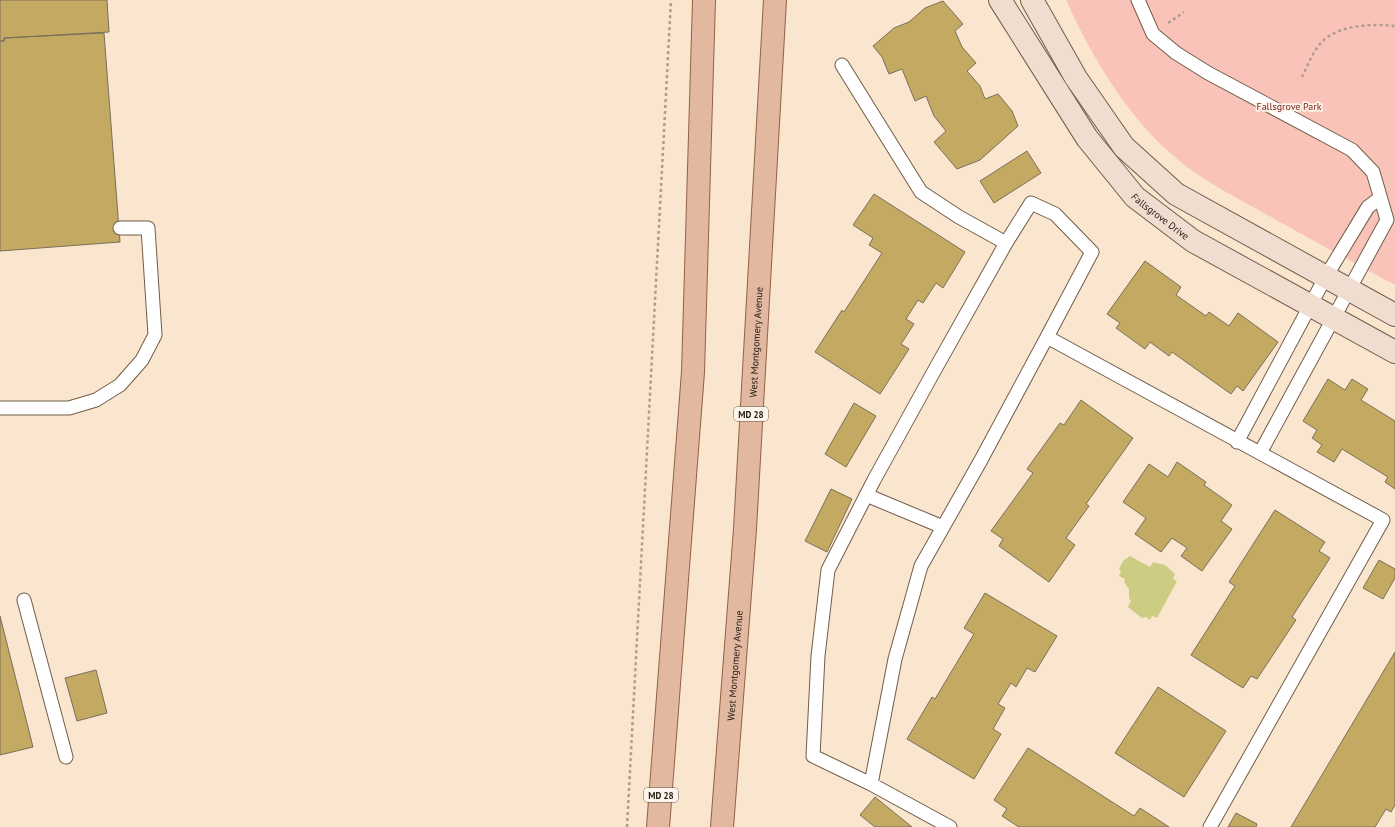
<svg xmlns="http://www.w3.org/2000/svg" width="1395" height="827" font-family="'PT Sans',sans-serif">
  <rect width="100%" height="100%" fill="#fae5cf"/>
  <path fill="#f9c3ba" d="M1066,0H1395V285C1354,263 1314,241 1273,218C1237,198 1200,180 1169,152C1124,111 1091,55 1066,0Z"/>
  <path fill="#cccd82" d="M1130,556L1150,567L1153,562L1165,565L1175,574L1173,579L1177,581L1157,618L1152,616L1150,620L1146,617L1142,618L1128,607L1131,600L1129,599V589L1124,582L1125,579L1119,576L1121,572L1119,569L1123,561Z"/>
  <path fill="#c4a962" stroke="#797058" d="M0,0H107L109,32L4,38V41H0Z
    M943,1L963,24L955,31L962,47L976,63L967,71L980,86L985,99L998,94L1012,111L1018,126L980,160L957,169L934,142L946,131L934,116L926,96L915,101L902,69L889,74L882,57L873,46L894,28L909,22L925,8Z
    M104,33L120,242L0,251V41H4V38Z
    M1027,151L1041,173L994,203L980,181Z
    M874,194L965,252L943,288L936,283L923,303L918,300L906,319L914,324L901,344L909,349L880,394L815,352L842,310L844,312L882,253L869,245L873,238L853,225Z
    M1145,261L1181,287L1176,295L1206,316L1209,312L1229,326L1238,313L1278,342L1243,391L1237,386L1231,394L1172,352L1169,356L1150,342L1145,349L1116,328L1120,323L1107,314Z
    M1328,379L1345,390L1352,379L1368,389L1361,400L1395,421V489L1385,482L1388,477L1342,449L1334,462L1317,452L1322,445L1312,438L1317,430L1303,421Z
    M1081,400L1133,438L1086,504L1089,506L1066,538L1075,545L1049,582L999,546L1003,539L991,531L1033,473L1027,469L1060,423L1064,425Z
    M854,403L876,416L846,467L825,454Z
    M1177,462L1206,482L1204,485L1232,505L1221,521L1232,529L1202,571L1181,556L1187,548L1172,538L1161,552L1135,534L1146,518L1123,502L1149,464L1168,477Z
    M831,489L852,499L827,552L805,541Z
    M1275,510L1325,542L1319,551L1330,558L1292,617L1296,620L1257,679L1251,676L1243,688L1191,655L1235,586L1229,582Z
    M1379,560L1395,569V578L1383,599L1363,588Z
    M985,593L1057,636L1035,672L1027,668L1016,687L1011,683L998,704L1005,708L993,729L1001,734L974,779L907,739L932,697L935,699L974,634L964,628Z
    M0,616L33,747L0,755Z
    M1395,652V805L1391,812L1386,809L1375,827H1291Z
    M96,670L107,713L77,721L65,678Z
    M1158,687L1226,731L1184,797L1115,753Z
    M1028,748L1134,816L1140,808L1169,827H1019L1002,816L1007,809L994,800Z
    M875,797L912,827H875L860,815Z
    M1236,813L1257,824L1256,827H1228Z"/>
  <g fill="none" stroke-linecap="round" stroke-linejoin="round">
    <g stroke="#6f5d49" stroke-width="15">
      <path id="lane" d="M1138,0L1153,34L1176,53L1208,73L1352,150L1373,172L1387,220L1260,453
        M842,65L921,192L959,217L1006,243
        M0,408H69L96,400L120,385L142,360L155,335L148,228H120
        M1237,442L1325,278L1368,207L1380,198
        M866,495L943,527
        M24,600L66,757
        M871,784L813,756L818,656L828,570L874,480L933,373L1006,243L1031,203L1055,214L1092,252L1047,337
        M950,827L871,784L895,659L921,566L981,460L1047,337L1383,520L1210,827"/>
    </g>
    <g stroke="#6f5d49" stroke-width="24">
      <g id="secondary">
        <path id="s1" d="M1000,0L1087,138L1135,197L1193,241L1395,352"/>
        <path d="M1032,0L1076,78L1124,147L1176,194L1395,315"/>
      </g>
    </g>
    <g stroke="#936145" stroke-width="24">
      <g id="primary">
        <path d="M658,827L693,372L704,0"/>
        <path id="s2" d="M722,827L745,529L775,0"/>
      </g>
    </g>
    <path stroke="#ad9d8c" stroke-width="2.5" stroke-dasharray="3 3" stroke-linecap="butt" d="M1168,23L1184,12
      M1302,77C1308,65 1314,48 1325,39C1344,24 1372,24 1395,26
      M627,827L671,0"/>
    <use href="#lane" stroke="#fff" stroke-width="13"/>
    <use href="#secondary" stroke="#f1dcd0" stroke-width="22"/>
    <use href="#primary" stroke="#e3b8a0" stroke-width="22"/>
  </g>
  <g text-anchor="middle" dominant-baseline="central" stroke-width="3.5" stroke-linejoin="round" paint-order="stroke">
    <g fill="#fdf5ec" stroke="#625a52" stroke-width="1">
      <rect x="734" y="407" width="34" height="14" rx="3"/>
      <rect x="644" y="788" width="34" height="14" rx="3"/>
    </g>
    <g font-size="9" font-weight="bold" fill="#1f1810">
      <text x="751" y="414">MD 28</text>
      <text x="661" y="795">MD 28</text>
    </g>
    <g font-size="10" fill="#7e231a" stroke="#fdf5ec">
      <text x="1289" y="106">Fallsgrove Park</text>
    </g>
    <g font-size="10" fill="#1f1810" stroke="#fdf5ec">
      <text stroke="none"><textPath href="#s1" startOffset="271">Fallsgrove Drive</textPath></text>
      <text stroke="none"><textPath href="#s2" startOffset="486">West Montgomery Avenue</textPath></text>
      <text stroke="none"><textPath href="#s2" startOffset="162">West Montgomery Avenue</textPath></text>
    </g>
  </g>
</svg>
